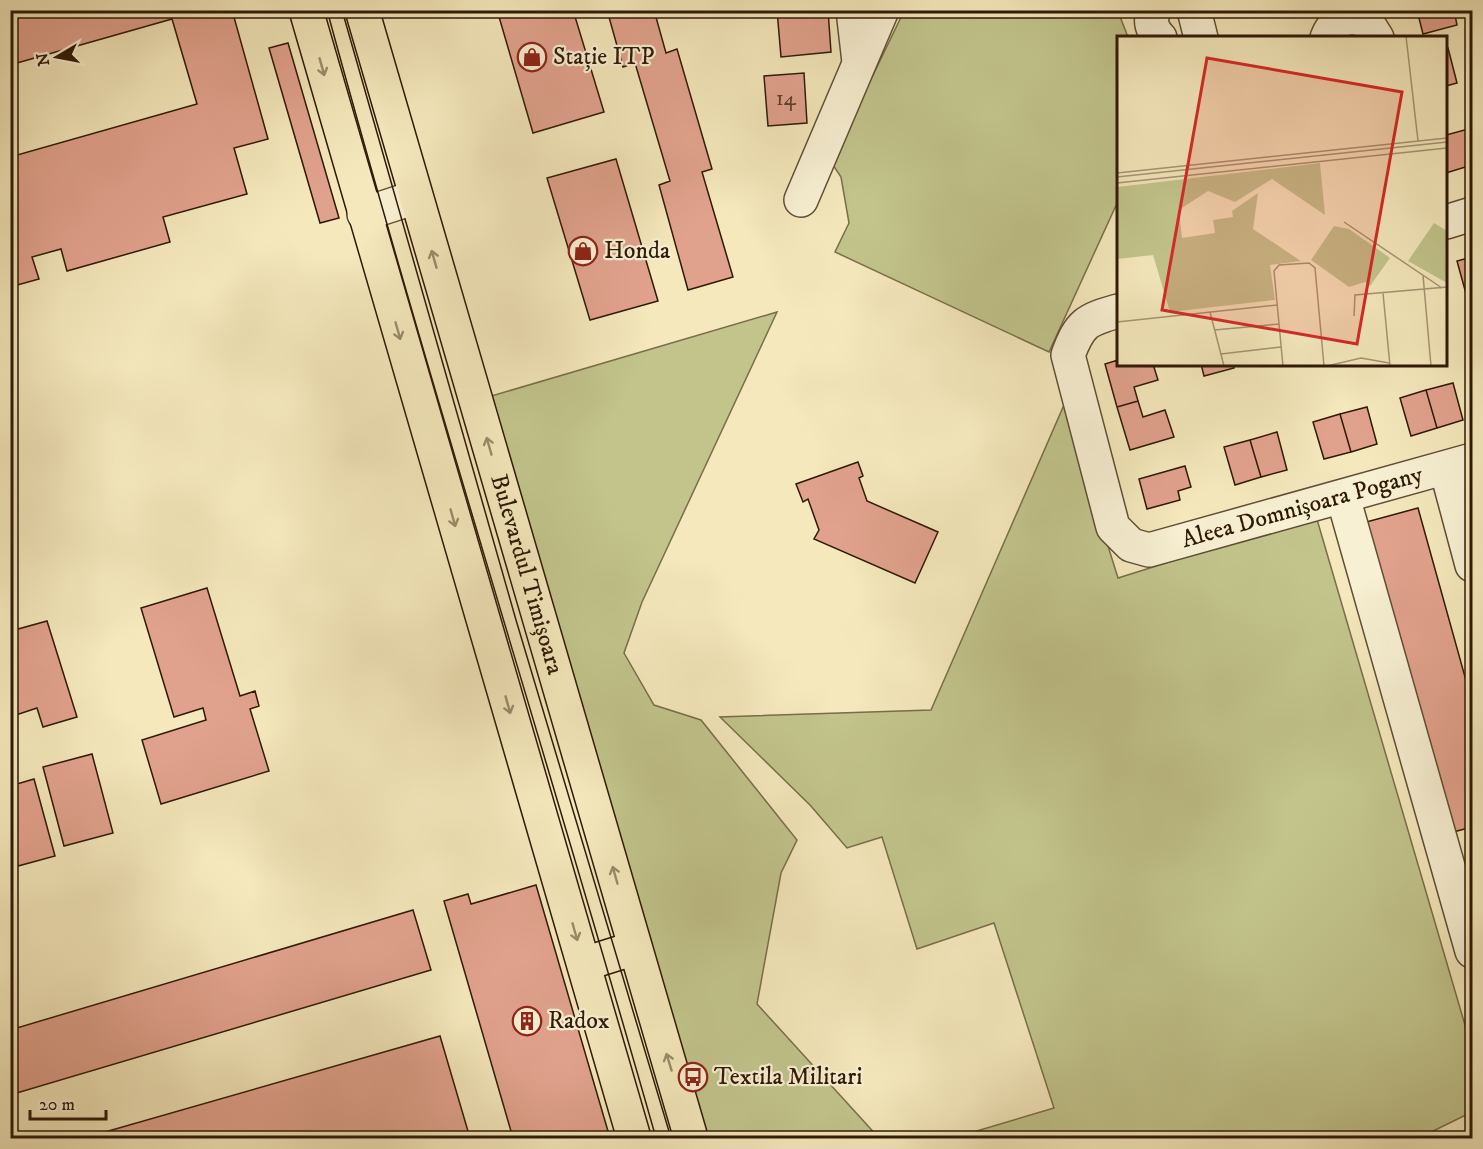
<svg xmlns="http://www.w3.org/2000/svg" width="1483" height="1149" font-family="'IM FELL DW Pica',serif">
  <rect width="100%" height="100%" fill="#f4e8bc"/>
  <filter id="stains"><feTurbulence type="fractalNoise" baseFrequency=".00333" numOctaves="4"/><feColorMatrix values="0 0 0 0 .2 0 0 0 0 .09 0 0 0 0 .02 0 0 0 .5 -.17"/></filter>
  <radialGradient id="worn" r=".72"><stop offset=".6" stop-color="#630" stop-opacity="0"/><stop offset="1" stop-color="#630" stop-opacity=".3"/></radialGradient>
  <path fill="#c2c48c" stroke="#786e49" stroke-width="1.5" d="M904,11H1125L1121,19L1128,37L1118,38V201L1049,352L835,252L849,223L841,177L831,162Z
    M777,312L642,602L624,653L654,705L701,720L797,840L781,873L757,1004L879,1138H708L488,397Z
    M1064,405L1118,578L1316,516L1472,1049V1112L1419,1138H953L1054,1108L994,923L917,949L882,837L847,848L810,805L720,717L931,710Z"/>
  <path fill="#e1a28d" stroke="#2f1906" stroke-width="1.5" d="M10,10H232L268,139L234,148L247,194L163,217L170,242L67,271L61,249L32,257L39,279L10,287V157L197,104L172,19L10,65Z
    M497,10H573L604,112L533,133Z
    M607,10H654L666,53L677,49L712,169L702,172L733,277L688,290L659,185L670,181L635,63L623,67Z
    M777,10H828L831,52L781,57Z
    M1417,10H1454L1457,25L1423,34Z
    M288,43L339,218L320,223L269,48Z
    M1448,48L1457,83L1446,86V49Z
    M804,73L807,123L768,126L764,76Z
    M1472,128V165L1446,173V135Z
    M616,159L658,301L590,320L547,178Z
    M1472,257V299L1468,301L1457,261Z
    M1118,360V364H1153L1158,380L1134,387L1138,401L1117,407L1105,364Z
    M1201,364H1233L1234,368L1204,376Z
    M1453,383L1463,420L1437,428L1426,390Z
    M1426,390L1437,428L1411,436L1400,398Z
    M1138,401L1143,417L1165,410L1174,437L1130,450L1117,407Z
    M1367,407L1377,444L1351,452L1340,414Z
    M1340,414L1351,452L1324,459L1313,422Z
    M1277,432L1287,470L1261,477L1250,440Z
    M1250,440L1261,477L1235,485L1224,447Z
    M858,462L863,476L859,478L867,501L938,532L915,583L814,539L819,530L808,499L803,502L796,484Z
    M1185,466L1191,487L1178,491L1180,500L1147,509L1139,479Z
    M1418,508L1472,702V827L1446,834L1359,524Z
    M207,588L240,696L255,691L259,706L250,709L269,771L161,804L142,740L206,720L203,708L174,717L141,608Z
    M10,606L18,629L47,621L77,717L43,727L37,708L10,717Z
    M92,754L113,833L64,846L43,767Z
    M34,779L55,856L18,866L13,847L10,848V786Z
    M536,885L610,1138H513L444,901L468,894L471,904Z
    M413,910L431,970L10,1095V1030Z
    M440,1036L470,1138H84Z"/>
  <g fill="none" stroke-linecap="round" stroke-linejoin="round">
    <g stroke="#604d34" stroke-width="36">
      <g id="minor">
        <path d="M853,10L859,62"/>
        <path d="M1154,10C1149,21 1152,30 1160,38"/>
        <path d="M1194,10L1201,38"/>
        <path d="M1327,38C1334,19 1350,13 1367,22L1377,38"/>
        <path d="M801,200L882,10"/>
        <path d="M364,214L416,197"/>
        <path d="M1446,222L1472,214"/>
        <path id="s1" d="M1118,311C1086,320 1080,323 1068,355L1113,527L1131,545L1149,550L1472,460"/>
        <path d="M1446,468L1472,565"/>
        <path d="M1343,497L1472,951"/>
      </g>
    </g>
    <g stroke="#2f1906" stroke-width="36">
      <g id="major">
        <path d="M306,10L634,1138"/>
        <path id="s2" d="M362,10L691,1138"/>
        <path d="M584,964L635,948"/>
      </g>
    </g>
    <use href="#minor" stroke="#f8f0d3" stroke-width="33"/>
    <use href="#major" stroke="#f4e8bc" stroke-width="33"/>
    <path stroke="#2f1906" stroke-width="1.5" d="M327,10C430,388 549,762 656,1138
      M342,10L516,620L671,1138"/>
  </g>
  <defs><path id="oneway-shaft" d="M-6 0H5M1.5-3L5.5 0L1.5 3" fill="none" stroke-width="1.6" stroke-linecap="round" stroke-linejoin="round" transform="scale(1.5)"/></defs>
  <g stroke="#9b8b6a">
    <use href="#oneway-shaft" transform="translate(322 67) rotate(74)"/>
    <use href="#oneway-shaft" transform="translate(434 259) rotate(-106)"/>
    <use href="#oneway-shaft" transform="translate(398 331) rotate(74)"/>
    <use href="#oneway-shaft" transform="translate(489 446) rotate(-106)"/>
    <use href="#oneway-shaft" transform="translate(453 518) rotate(74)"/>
    <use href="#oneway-shaft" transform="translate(508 705) rotate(74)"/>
    <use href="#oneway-shaft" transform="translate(615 875) rotate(-106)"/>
    <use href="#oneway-shaft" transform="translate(575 932) rotate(74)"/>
    <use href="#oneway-shaft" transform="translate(669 1062) rotate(-107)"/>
  </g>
  <defs>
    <g id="shop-ring" transform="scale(1.5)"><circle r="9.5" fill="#f8f0d3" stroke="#8f2418" stroke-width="1.5"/><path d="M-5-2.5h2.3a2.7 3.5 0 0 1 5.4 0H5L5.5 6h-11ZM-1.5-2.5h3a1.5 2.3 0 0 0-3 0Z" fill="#8f2418"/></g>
    <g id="building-ring" transform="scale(1.5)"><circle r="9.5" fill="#f8f0d3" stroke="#8f2418" stroke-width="1.5"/><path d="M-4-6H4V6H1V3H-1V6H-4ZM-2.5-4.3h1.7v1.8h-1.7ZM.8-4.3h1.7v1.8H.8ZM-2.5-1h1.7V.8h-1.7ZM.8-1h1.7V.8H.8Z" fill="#8f2418"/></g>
    <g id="bus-ring" transform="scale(1.5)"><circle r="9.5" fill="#f8f0d3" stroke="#8f2418" stroke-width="1.5"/><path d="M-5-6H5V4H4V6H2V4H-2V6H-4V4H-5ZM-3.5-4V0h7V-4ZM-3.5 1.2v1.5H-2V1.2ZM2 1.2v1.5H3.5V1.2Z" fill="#8f2418"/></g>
  </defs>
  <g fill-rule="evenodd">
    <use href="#shop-ring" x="532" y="57"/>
    <use href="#shop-ring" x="583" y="251"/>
    <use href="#building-ring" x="527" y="1021"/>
    <use href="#bus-ring" x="693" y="1077"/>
  </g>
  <g text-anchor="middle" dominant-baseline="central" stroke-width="4.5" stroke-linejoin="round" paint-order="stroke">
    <g font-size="21" fill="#5c3b28">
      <text x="786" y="99">14</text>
    </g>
    <g font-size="24" fill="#2f1906" stroke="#f8f0d3" text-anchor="start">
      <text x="553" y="57">Stație ITP</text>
      <text x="604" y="251">Honda</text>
      <text x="548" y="1021">Radox</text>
      <text x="714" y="1077">Textila Militari</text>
    </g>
    <g font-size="24" fill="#2f1906" stroke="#f8f0d3">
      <text stroke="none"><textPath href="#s1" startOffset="452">Aleea Domnișoara Pogany</textPath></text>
      <text stroke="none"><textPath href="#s2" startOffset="588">Bulevardul Timișoara</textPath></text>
    </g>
  </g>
  <g transform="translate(1117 36)">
    <rect width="330" height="330" fill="#f4e8bc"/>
    <path d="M203,127L208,179L155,143L118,166L91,155L62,174L65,202L98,197L96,184L116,181L115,175L141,157L136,193L184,225L153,229L158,264L53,276L36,219L0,223V151ZM317,187L330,195V247L291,225ZM217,190L232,193L273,222L253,250L248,246L232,251L194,224Z" fill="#c2c48c"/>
    <path fill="none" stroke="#a59573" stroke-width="1.5" d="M289,0L301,105M0,137L330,102M0,141L330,106M0,147L330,112M227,186L325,252M306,239L314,330M266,257L273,330M93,276L107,330M237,280L238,259L330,251M0,286L160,269M97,294L162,288M104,318L164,311M166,330L157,235L162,229L192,227L198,232L207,330M210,330L244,322L272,327"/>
    <path fill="#d62828" fill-opacity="0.15" stroke="#d62828" stroke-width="3" d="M90,22L285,56L240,308L45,274Z"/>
    <rect width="330" height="330" fill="none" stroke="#2f1906" stroke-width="3"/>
  </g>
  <rect width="1483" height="1149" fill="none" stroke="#f4e8bc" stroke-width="36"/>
  <rect x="12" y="12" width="1459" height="1125" fill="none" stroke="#2f1906" stroke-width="3"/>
  <rect x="18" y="18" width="1447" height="1113" fill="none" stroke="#2f1906" stroke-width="1.5"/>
  <g transform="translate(57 57) rotate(260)" stroke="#f8f0d3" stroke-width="4.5" paint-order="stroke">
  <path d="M0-4.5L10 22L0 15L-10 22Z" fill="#2f1906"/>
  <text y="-9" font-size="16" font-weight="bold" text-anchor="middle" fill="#2f1906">N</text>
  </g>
  <path d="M30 1110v9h76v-9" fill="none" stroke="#2f1906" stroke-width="3"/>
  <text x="39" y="1110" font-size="18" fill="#2f1906" stroke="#f8f0d3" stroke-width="4.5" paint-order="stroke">20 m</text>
  <rect width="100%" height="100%" filter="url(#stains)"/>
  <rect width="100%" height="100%" fill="url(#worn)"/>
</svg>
